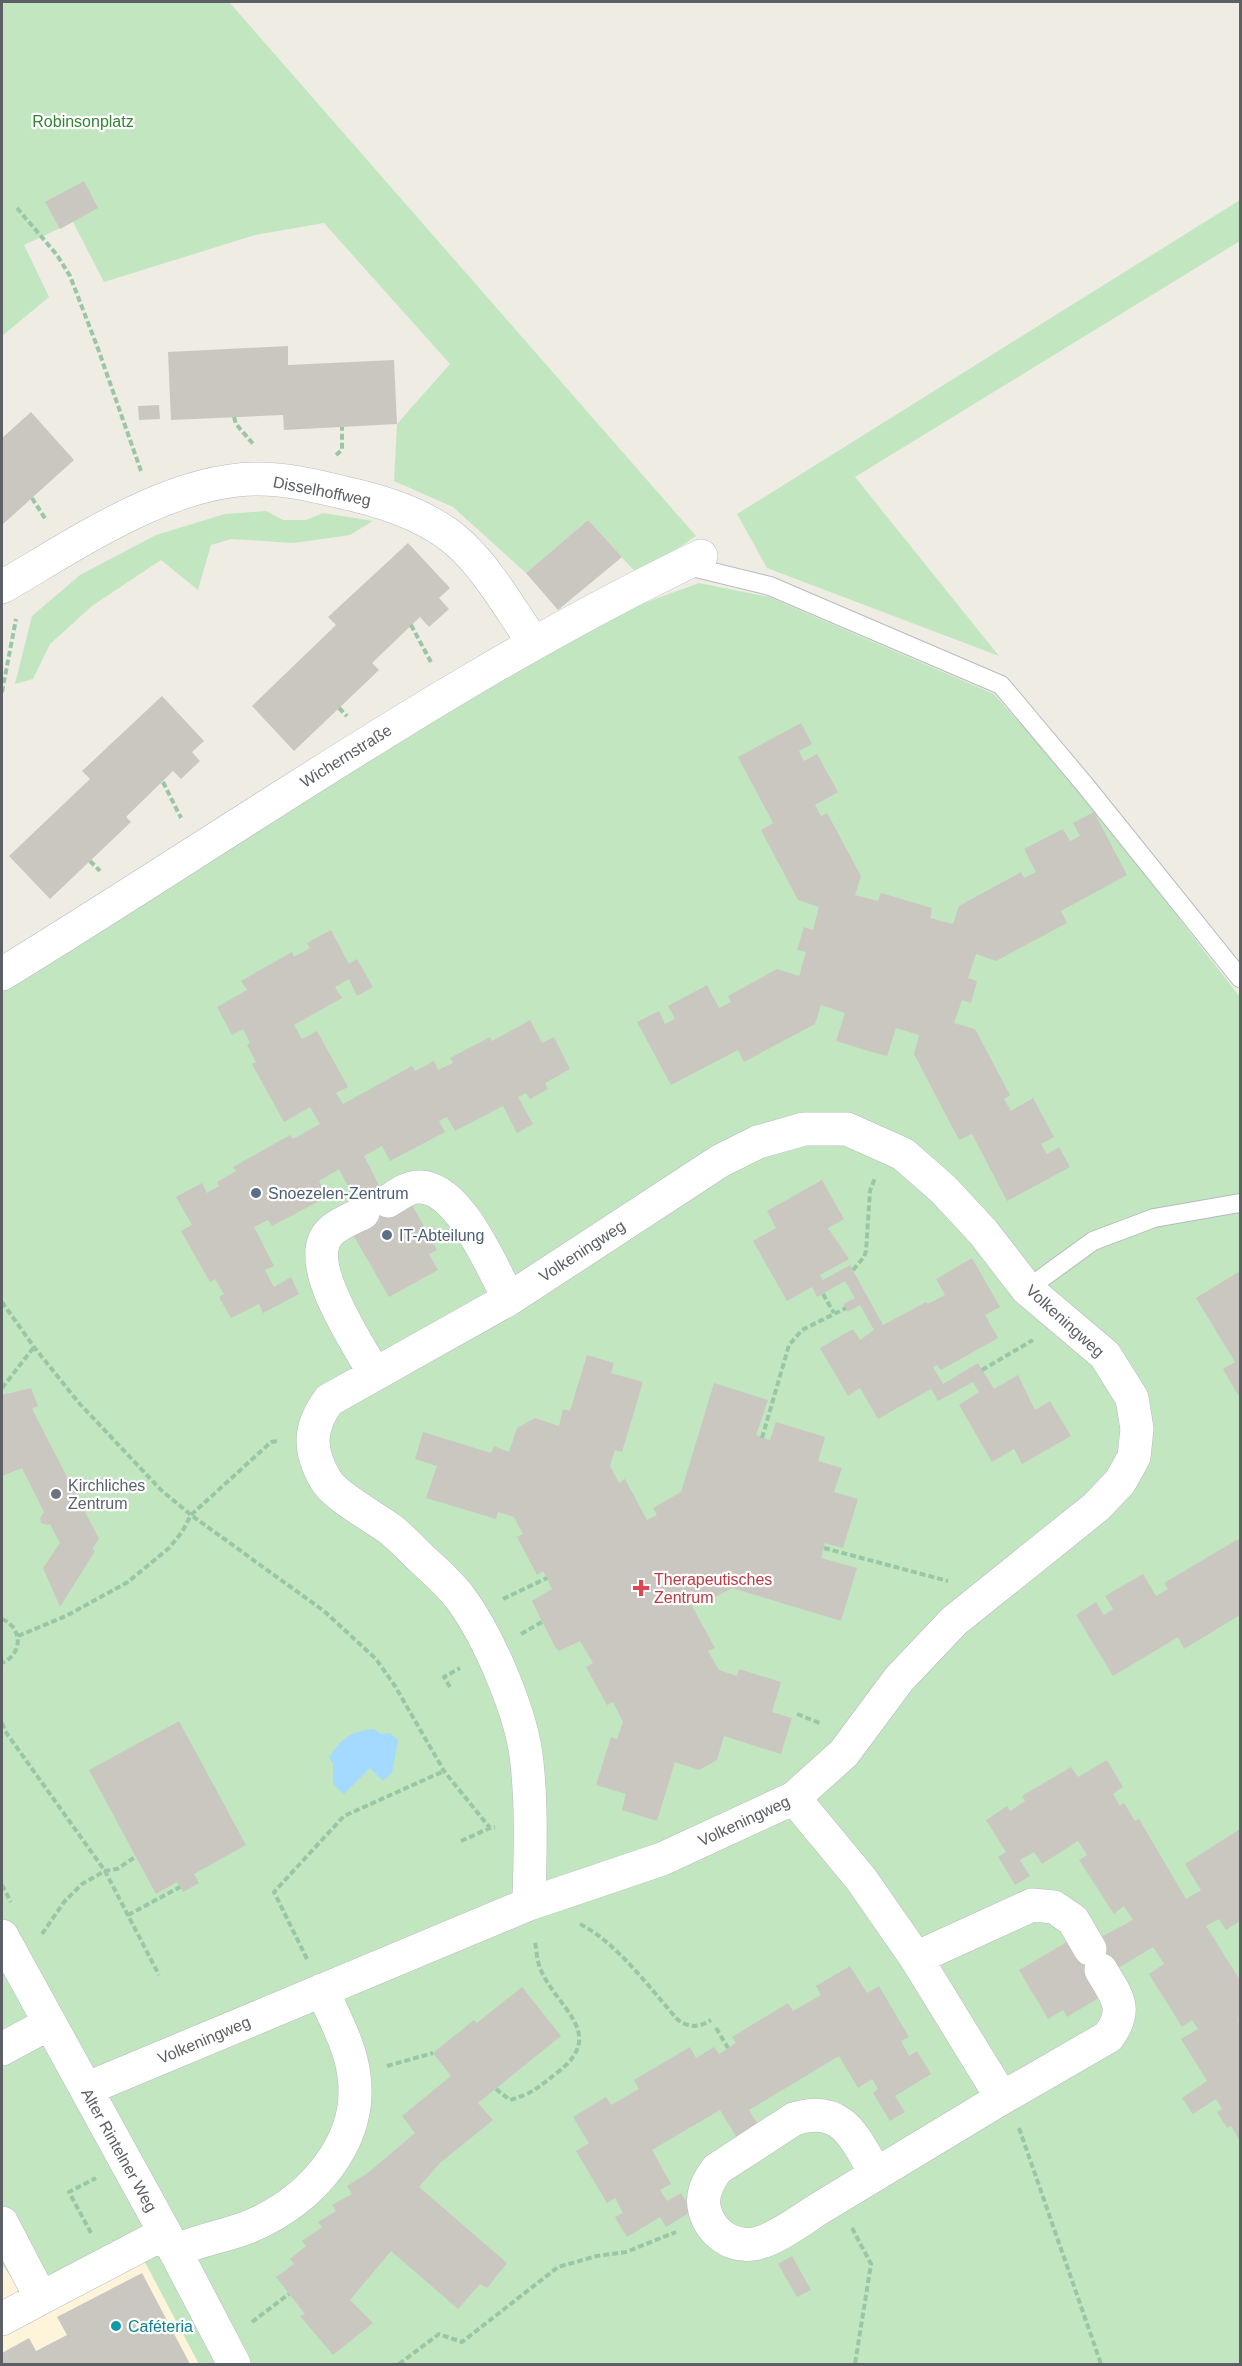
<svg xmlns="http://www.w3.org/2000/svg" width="1242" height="2366" font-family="Helvetica,sans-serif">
  <rect width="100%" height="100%" fill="#efece4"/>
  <path fill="#fef4da" d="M131,2236L199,2364H2V2264L19,2289Z"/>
  <path fill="#c2e6c0" d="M2,2H229L696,536L638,575L588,520L526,573L453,507L394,481L397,424L450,364L324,223L255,235L104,282L73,222L24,245L49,297L2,336Z
    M1240,200V241L855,477L999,656L767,568L737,514Z
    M266,511L283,520H306L323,513L373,521L350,535L294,543L231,539L211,545L198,590L161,560L92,606L50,644L33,679L15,684L32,616L80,575L156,535L225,514Z
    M699,583L769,597L994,694L1084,796L1240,997V2364H199L131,2236L19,2289L2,2264V984L613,605L617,613Z"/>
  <path fill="#a4daff" d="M374,1729L381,1734L390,1733L398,1740L392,1773L383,1781L370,1768L344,1794L333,1784V1764L329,1757C344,1737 348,1732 374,1729Z"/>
  <path fill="#cac7c1" d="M84,181L98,208L60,229L45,202Z
    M288,346V365L394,360L397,424L284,430L283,415L171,420L168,352Z
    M159,405L160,419L139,420L138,406Z
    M31,412L74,460L2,525V438Z
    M588,520L622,557L558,610L526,573Z
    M408,543L450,588L439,598L449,609L429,627L420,617L372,663L379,670L294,751L252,706L336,625L328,617Z
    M162,696L204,741L192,752L200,761L181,779L173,771L126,817L131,822L50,899L9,856L90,779L82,771Z
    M801,723L812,744L799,751L804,761L817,754L838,792L815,805L821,816L827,813L861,876L855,895L878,901L881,893L932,908L930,918L953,924L959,906L1021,872L1024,878L1036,872L1024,849L1063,829L1070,841L1080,836L1073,823L1094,812L1127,875L1061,911L1067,923L996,961L976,954L968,978L977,981L971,1003L962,1000L954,1023L975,1029L1010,1095L1004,1099L1011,1111L1033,1098L1054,1137L1041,1144L1047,1154L1059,1147L1070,1167L1007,1201L972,1134L959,1140L914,1054L919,1035L896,1028L887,1056L865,1050L836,1041L845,1013L821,1005L815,1024L744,1062L738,1050L671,1085L637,1022L659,1011L665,1024L675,1019L668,1006L707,985L719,1008L731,1002L728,996L777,969L799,976L806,952L797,950L804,927L813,930L819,907L798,900L761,830L773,823L738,757Z
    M331,930L349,964L357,959L373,987L357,996L349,979L335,987L342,998L294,1025L302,1039L317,1031L348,1087L336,1093L343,1104L412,1066L415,1071L434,1061L438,1070L453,1063L450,1058L490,1037L492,1041L530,1020L542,1043L554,1037L570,1069L545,1083L548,1089L530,1099L526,1093L518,1097L533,1124L517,1133L503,1106L455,1131L447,1117L439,1121L445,1132L390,1161L382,1146L364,1156L380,1187L410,1201L437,1250L429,1254L438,1270L389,1297L352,1233L356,1201L339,1169L319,1181L327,1197L272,1226L268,1220L254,1227L274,1266L265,1270L274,1287L291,1277L299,1294L263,1313L259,1304L231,1318L219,1297L224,1294L215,1279L210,1282L181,1231L192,1225L176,1197L202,1183L207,1193L219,1186L217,1182L236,1171L233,1167L290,1135L293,1139L320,1124L310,1107L284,1122L252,1064L256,1062L247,1045L250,1043L243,1029L232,1035L217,1007L247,990L241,981L292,952L294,957L310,948L307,943Z
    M822,1180L844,1219L828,1228L849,1259L820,1275L823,1280L850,1265L883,1325L926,1302L928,1304L945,1295L936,1279L972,1258L1000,1307L985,1315L998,1338L941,1370L937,1365L933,1367L943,1384L978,1363L994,1389L1018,1375L1035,1410L1050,1401L1071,1436L1022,1464L1014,1449L992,1462L959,1405L979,1392L973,1382L938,1401L931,1389L878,1419L860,1388L848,1396L820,1348L853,1329L860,1340L874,1330L860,1305L848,1312L843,1304L855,1298L845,1281L817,1297L812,1287L787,1301L753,1241L776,1228L767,1211Z
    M1240,1271V1398L1223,1369L1235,1362L1196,1298Z
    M587,1355L614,1363L611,1373L643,1382L622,1452L615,1450L610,1466L619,1483L625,1479L647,1520L657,1515L653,1508L681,1492L714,1383L768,1400L756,1435L770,1440L776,1422L825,1437L818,1461L842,1468L834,1492L858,1499L843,1548L825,1543L821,1558L857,1568L841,1621L732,1588L704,1603L698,1592L687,1597L715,1648L708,1651L719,1670L737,1676L739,1669L781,1682L772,1712L792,1718L781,1754L724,1736L717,1760L699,1770L675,1762L657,1821L622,1810L626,1794L596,1785L611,1737L617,1739L623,1722L613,1702L607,1705L586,1667L593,1663L580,1641L559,1651L555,1647L532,1601L552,1589L543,1571L537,1575L517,1537L523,1534L514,1517L498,1512L496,1519L426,1498L437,1466L415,1459L423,1432L491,1453L494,1446L509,1452L517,1428L535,1418L559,1426L563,1409L570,1411Z
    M31,1388L38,1406L32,1409L99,1539L92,1549L95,1551L60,1607L43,1568L60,1543L50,1524L47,1525L41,1523L40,1518L44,1512L22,1468L2,1476V1395Z
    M1240,1538V1615L1184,1649L1178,1637L1113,1676L1076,1615L1096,1602L1104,1615L1113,1609L1105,1596L1143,1574L1156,1596L1168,1589L1164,1583Z
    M179,1721L246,1845L194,1874L199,1883L183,1892L177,1882L156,1894L89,1770Z
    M1107,1760L1123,1787L1113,1794L1120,1806L1124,1803L1135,1821L1139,1819L1186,1899L1201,1890L1185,1864L1240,1829V1921L1226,1930L1219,1919L1206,1926L1240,1980V2019L1238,2020L1240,2023V2141L1231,2126L1227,2128L1217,2112L1222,2109L1216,2099L1193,2114L1182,2098L1207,2081L1181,2039L1198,2029L1192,2020L1182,2027L1149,1974L1164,1964L1153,1947L1118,1968L1100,1997L1067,2017L1063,2010L1048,2019L1019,1970L1067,1942L1099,1938L1133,1920L1124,1906L1114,1914L1079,1860L1087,1855L1078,1841L1042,1864L1034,1852L1020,1860L1030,1876L1015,1885L998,1857L1006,1852L986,1820L1007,1806L1010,1811L1025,1801L1022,1796L1071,1767L1078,1777Z
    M850,1966L867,1993L879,1986L909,2037L901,2041L909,2056L917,2051L931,2074L895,2096L905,2112L890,2121L873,2093L878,2089L872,2079L858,2088L839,2056L749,2110L760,2128L739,2141L720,2110L652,2150L671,2184L660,2190L667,2201L681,2193L692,2211L666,2227L660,2217L627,2237L615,2217L623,2213L615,2198L607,2203L576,2151L589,2143L573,2117L606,2097L611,2105L639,2089L634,2080L690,2047L696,2058L714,2047L719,2054L736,2043L732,2037L788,2003L793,2011L821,1995L816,1986Z
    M522,1987L561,2036L478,2103L493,2120L440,2163L419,2187L507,2263L487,2288L480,2284L458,2309L391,2251L350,2300L373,2323L333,2355L300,2316L305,2314L276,2277L294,2264L290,2259L306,2246L302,2241L322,2227L318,2222L336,2211L332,2205L352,2194L347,2186L369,2172L415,2133L402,2116L451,2076L433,2053L474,2020L477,2023Z
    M792,2256L811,2290L797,2297L778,2264Z
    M142,2273L190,2364H2V2353L29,2338L36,2351L67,2335L57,2317Z"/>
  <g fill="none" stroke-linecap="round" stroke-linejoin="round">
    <g stroke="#b7babe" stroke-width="20">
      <path id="service" d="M684,565L770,586L1001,685L1085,785L1240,978
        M1027,1289L1093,1241L1154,1218L1240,1203"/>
    </g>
    <g stroke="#b7babe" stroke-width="34">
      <path id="minor" d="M2,587C75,545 168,480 255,479C287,478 319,487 350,494C389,503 431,517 461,545C490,572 511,611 534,643
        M2,974C234,832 455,674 701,556
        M388,1201C396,1196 408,1187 418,1187C459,1185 492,1268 509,1299
        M363,1213C353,1218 340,1223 331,1231C299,1260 359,1345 374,1373
        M794,1798L861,1879L916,1958L1002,2098C943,2134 884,2169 825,2205C806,2216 775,2241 753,2244C730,2247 711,2232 705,2211C700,2195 708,2181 717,2169L794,2119C843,2103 855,2139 876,2174
        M2,1936L175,2251L234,2364
        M916,1958L1032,1905L1054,1907L1073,1920L1090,1949
        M2,2049L50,2023
        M86,2089L529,1904L662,1859L794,1798L844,1753L899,1679L954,1621L1096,1507L1120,1482L1134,1457L1137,1429L1132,1398L1105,1355L1027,1289L983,1232L943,1189L903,1154L847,1129H804L758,1142L720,1161L509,1299L329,1400C309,1427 308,1449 325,1479C334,1496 374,1517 390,1529C402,1538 412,1550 423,1560C436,1572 451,1585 461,1599C489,1637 523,1716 527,1763C532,1810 530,1857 529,1904
        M1002,2098L1108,2037C1129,2009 1117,1997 1101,1970
        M2,2223L41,2298L165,2233
        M175,2251C200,2239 228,2236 253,2225C311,2200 363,2142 354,2076C351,2047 334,2017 322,1990
        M2,2319L41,2298"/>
    </g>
    <path stroke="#99c7a6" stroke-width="4" stroke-dasharray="6 3" stroke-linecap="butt" d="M17,208L57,255L70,276L97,346L141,471
      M234,417L236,424L254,445
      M336,455L342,450V427
      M32,498L46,520
      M411,625L432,664
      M2,692L16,619
      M339,708L347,716
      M163,782L181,818
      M90,861L100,871
      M853,1270L864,1257L866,1251L870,1191L875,1178
      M823,1294L834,1313
      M2,1302L34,1347L79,1403L161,1490L191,1515L324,1611L376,1659L395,1686L444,1771L490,1828L495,1827
      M982,1370L1033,1340
      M2,1388L34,1347
      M762,1438L789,1345L802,1330L846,1308
      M824,1548L948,1581
      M503,1599L547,1578
      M2,1619C23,1628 23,1654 2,1663
      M521,1634L542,1622
      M18,1636L66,1616L128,1582L169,1548L182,1532L191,1515L271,1442L279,1441
      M450,1687L444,1677L460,1668
      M797,1714L822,1724
      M2,1723L5,1731L105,1871L159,1975
      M461,1841L490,1828
      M2,1885L11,1902
      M128,1915L180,1887
      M580,1924C617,1943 649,1987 677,2019C688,2028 699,2028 711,2020
      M42,1934L64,1902L82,1884L105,1871L117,1869L135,1857
      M307,1959L274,1892L344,1816L444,1771
      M716,2028L728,2048
      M387,2066L433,2053
      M496,2089L510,2100C532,2094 540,2086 558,2072C608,2033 556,2008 540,1968C537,1960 536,1949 535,1940
      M1019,2128L1101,2364
      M852,2228L871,2264L855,2364
      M91,2233L69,2192L96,2178
      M252,2322L289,2294
      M399,2364L439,2334L462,2342L558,2267L597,2256L626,2252L676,2232"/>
    <use href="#service" stroke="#fff" stroke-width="18"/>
    <use href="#minor" stroke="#fff" stroke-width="33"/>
  </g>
  <g fill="#5c6f8a" stroke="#fff" stroke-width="2">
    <circle cx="256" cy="1193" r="6"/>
    <circle cx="387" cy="1235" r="6"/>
  </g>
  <circle fill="#6b7280" stroke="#fff" stroke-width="2" cx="56" cy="1494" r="6"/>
  <path fill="#e0444e" stroke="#fff" stroke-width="2" d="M638 1579h6v6h6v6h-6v6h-6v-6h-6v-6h6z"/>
  <circle fill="#0f9aa8" stroke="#fff" stroke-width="2" cx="116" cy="2326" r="6"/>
  <g text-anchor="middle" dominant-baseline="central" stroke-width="4.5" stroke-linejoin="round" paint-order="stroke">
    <g font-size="16" fill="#348435" stroke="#fff">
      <text x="83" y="121">Robinsonplatz</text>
    </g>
    <g font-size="16" fill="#5c6065" stroke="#fff">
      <text transform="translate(322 491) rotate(11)">Disselhoffweg</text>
      <text transform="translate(346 756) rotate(-32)">Wichernstraße</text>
      <text transform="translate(582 1251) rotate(-33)">Volkeningweg</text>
      <text transform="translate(1065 1321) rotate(42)">Volkeningweg</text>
      <text transform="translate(744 1821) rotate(-25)">Volkeningweg</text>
      <text transform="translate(204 2040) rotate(-23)">Volkeningweg</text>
      <text transform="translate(119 2150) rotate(61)">Alter Rintelner Weg</text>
    </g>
    <g font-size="16" fill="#4e5e75" stroke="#fff" text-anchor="start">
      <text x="268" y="1193">Snoezelen-Zentrum</text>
      <text x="399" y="1235">IT-Abteilung</text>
    </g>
    <g font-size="16" fill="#5b616d" stroke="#fff" text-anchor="start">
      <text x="68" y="1485">Kirchliches<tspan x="68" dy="18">Zentrum</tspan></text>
    </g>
    <g font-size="16" fill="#be3a42" stroke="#fff" text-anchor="start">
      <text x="654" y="1579">Therapeutisches<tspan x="654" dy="18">Zentrum</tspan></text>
    </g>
    <g font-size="16" fill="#0d838f" stroke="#fff" text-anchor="start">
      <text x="128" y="2326">Caféteria</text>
    </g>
  </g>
  <rect width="1242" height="2366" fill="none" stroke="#5c6065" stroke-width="6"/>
</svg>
